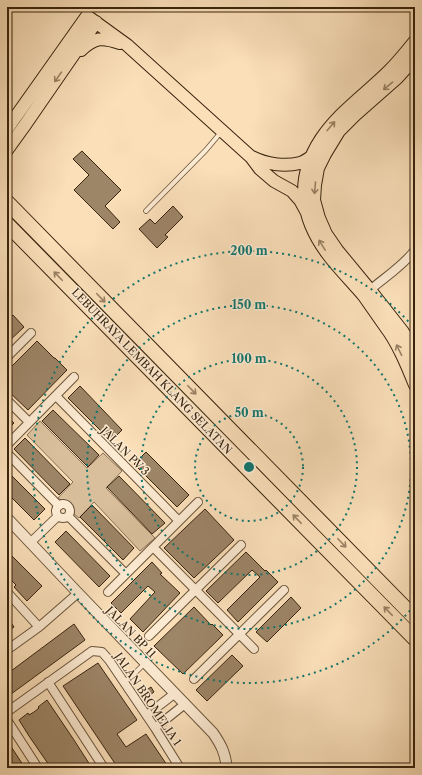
<svg xmlns="http://www.w3.org/2000/svg" width="422" height="775" font-family="'Libre Caslon Text',serif">
  <rect width="100%" height="100%" fill="#fadfb9"/>
  <filter id="stains"><feTurbulence type="fractalNoise" baseFrequency=".005" numOctaves="4"/><feColorMatrix values="0 0 0 0 .2 0 0 0 0 .09 0 0 0 0 .02 0 0 0 .5 -.17"/></filter>
  <radialGradient id="worn" r=".72"><stop offset=".6" stop-color="#630" stop-opacity="0"/><stop offset="1" stop-color="#630" stop-opacity=".3"/></radialGradient>
  <path fill="#d9bf9c" stroke="#897255" d="M40,421L87,468L103,453L122,471L106,488L155,538L140,551L94,502L79,518L74,514L72,505L69,501L61,500L58,498L73,482L27,435Z"/>
  <path fill="#9d8567" stroke="#39240e" d="M82,151L121,190L105,206L120,222L113,229L74,190L89,175L73,159Z
    M173,206L183,217L165,235L168,237L157,248L139,229L150,219L155,224Z
    M13,315L24,327L7,343V321Z
    M37,341L54,358H55L67,370L28,410L7,390V371Z
    M80,386L122,430L111,441L68,398Z
    M53,410L99,455L88,467L42,421Z
    M7,416L14,423L7,430Z
    M25,438L70,484L59,495L14,449Z
    M146,452L189,495L177,507L134,464Z
    M7,471L45,509L34,520L7,493Z
    M119,476L165,523L152,534L107,487Z
    M92,505L134,548L123,560L80,517Z
    M205,509L234,540L194,578L164,548Z
    M66,531L110,576L99,587L55,542Z
    M7,551L42,586L27,601L14,587L16,585L7,576Z
    M246,552L265,571L266,570L278,582L238,622L227,610L260,577L252,570L218,603L206,591Z
    M152,562L162,573L160,574L180,593L143,632L130,619L155,592L148,586L121,613L111,603Z
    M291,597L301,608L267,642L256,632Z
    M194,607L211,625L212,624L223,635L183,674L154,646Z
    M7,617L14,627L7,632Z
    M74,624L85,640L7,697V674Z
    M232,655L243,666L207,701L196,690Z
    M98,663L137,720L117,734L126,747L146,734L169,768H118L63,686Z
    M151,687L154,692L146,698L142,693Z
    M47,700L74,740L92,768H51L29,736L19,720L28,713L29,715L34,712L39,708L38,707Z
    M7,741L12,748L25,768H7Z"/>
  <g fill="none" stroke-linecap="round" stroke-linejoin="round">
    <g stroke="#695339" stroke-width="5.5">
      <path id="service" d="M146,211L206,150L222,131
        M124,682L131,677L145,663"/>
    </g>
    <g stroke="#695339" stroke-width="10">
      <path id="minor" d="M370,290C385,277 403,266 415,250
        M408,335L415,338
        M7,357L31,333
        M56,396L179,521
        M7,400L29,422
        M7,445L74,377
        M7,453L59,506
        M56 511a7 7 0 1 1 14 0a7 7 0 1 1-14 0Z
        M68,516L126,574
        M30,543L58,516
        M153,547L254,649
        M7,592L39,627
        M108,592L198,502
        M149,636L241,545
        M7,650L39,627L78,593
        M194,679L284,590
        M48,682L104,768
        M7,712L92,651L102,652L109,660L155,728L180,768
        M147,715L174,694
        M7,720L38,768
        M155,728L185,704"/>
    </g>
    <g stroke="#695339" stroke-width="12">
      <path id="tertiary" d="M7,518L78,593L213,733C222,746 225,753 227,768"/>
    </g>
    <g stroke="#39240e" stroke-width="14">
      <path id="primary" d="M415,41C407,51 398,62 389,71C366,94 339,112 321,139C294,180 301,220 330,257C341,271 353,283 364,296C371,306 378,316 385,326C398,343 407,365 415,385
        M81,50C95,37 102,37 120,43
        M415,58L397,78L355,115L339,131L325,154L318,168L315,185L314,200L319,218L326,234L337,250L370,290L403,332L415,357
        M7,129L87,16L127,45L251,157L260,169L274,181L292,191L300,200L306,211
        M7,150L25,125L96,22
        M252,157C266,164 284,167 300,163C304,162 308,159 311,157"/>
    </g>
    <g stroke="#39240e" stroke-width="16">
      <path id="motorway" d="M7,202L415,618
        M7,224L415,639"/>
    </g>
    <use href="#service" stroke="#fcead2" stroke-width="4"/>
    <use href="#minor" stroke="#fcead2" stroke-width="8"/>
    <use href="#tertiary" stroke="#fcead2" stroke-width="10"/>
    <use href="#primary" stroke="#fadfb9" stroke-width="12"/>
    <use href="#motorway" stroke="#fadfb9" stroke-width="14"/>
  </g>
  <defs><path id="oneway-shaft" d="M-6 0H5M1.5-3L5.5 0L1.5 3" fill="none" stroke-width="1.6" stroke-linecap="round" stroke-linejoin="round"/></defs>
  <g stroke="#9a8264">
    <use href="#oneway-shaft" transform="translate(58 77) rotate(125)"/>
    <use href="#oneway-shaft" transform="translate(388 86) rotate(140)"/>
    <use href="#oneway-shaft" transform="translate(331 126) rotate(-50)"/>
    <use href="#oneway-shaft" transform="translate(315 188) rotate(95)"/>
    <use href="#oneway-shaft" transform="translate(322 245) rotate(-122)"/>
    <use href="#oneway-shaft" transform="translate(58 276) rotate(-134)"/>
    <use href="#oneway-shaft" transform="translate(101 298) rotate(46)"/>
    <use href="#oneway-shaft" transform="translate(399 350) rotate(-116)"/>
    <use href="#oneway-shaft" transform="translate(192 390) rotate(46)"/>
    <use href="#oneway-shaft" transform="translate(297 519) rotate(-134)"/>
    <use href="#oneway-shaft" transform="translate(342 543) rotate(46)"/>
    <use href="#oneway-shaft" transform="translate(388 611) rotate(-134)"/>
  </g>
  <g fill="none" stroke="#0f766e" stroke-width="2" stroke-dasharray="2 4">
    <circle cx="249" cy="467" r="54"/>
    <circle cx="249" cy="467" r="108"/>
    <circle cx="249" cy="467" r="162"/>
    <path d="M414 606A216 216 0 1 1 414 328"/>
  </g>
  <g text-anchor="middle" dominant-baseline="central" stroke-width="3" stroke-linejoin="round" paint-order="stroke">
    <g font-size="11" fill="#39240e" stroke="#fcead2">
      <text transform="translate(152 371) rotate(46)">LEBUHRAYA LEMBAH KLANG SELATAN</text>
      <text transform="translate(125 451) rotate(45)">JALAN PV 3</text>
      <text transform="translate(131 632) rotate(46)">JALAN BP 11</text>
      <text transform="translate(148 699) rotate(56)">JALAN BROMELIA 1</text>
    </g>
  </g>
  <circle cx="249" cy="467" r="6" fill="#0f766e" stroke="#fcead2" stroke-width="2"/>
  <g font-size="12" text-anchor="middle" font-weight="bold" fill="#0f766e" stroke="#fcead2" stroke-width="3" stroke-linejoin="round" paint-order="stroke">
    <text x="249" y="255">200 m</text>
    <text x="249" y="309">150 m</text>
    <text x="249" y="363">100 m</text>
    <text x="249" y="417">50 m</text>
  </g>
  <rect width="422" height="775" fill="none" stroke="#fadfb9" stroke-width="24"/>
  <rect x="8" y="8" width="406" height="759" fill="none" stroke="#39240e" stroke-width="2"/>
  <rect x="12" y="12" width="398" height="751" fill="none" stroke="#39240e"/>
  <rect width="100%" height="100%" filter="url(#stains)"/>
  <rect width="100%" height="100%" fill="url(#worn)"/>
</svg>
